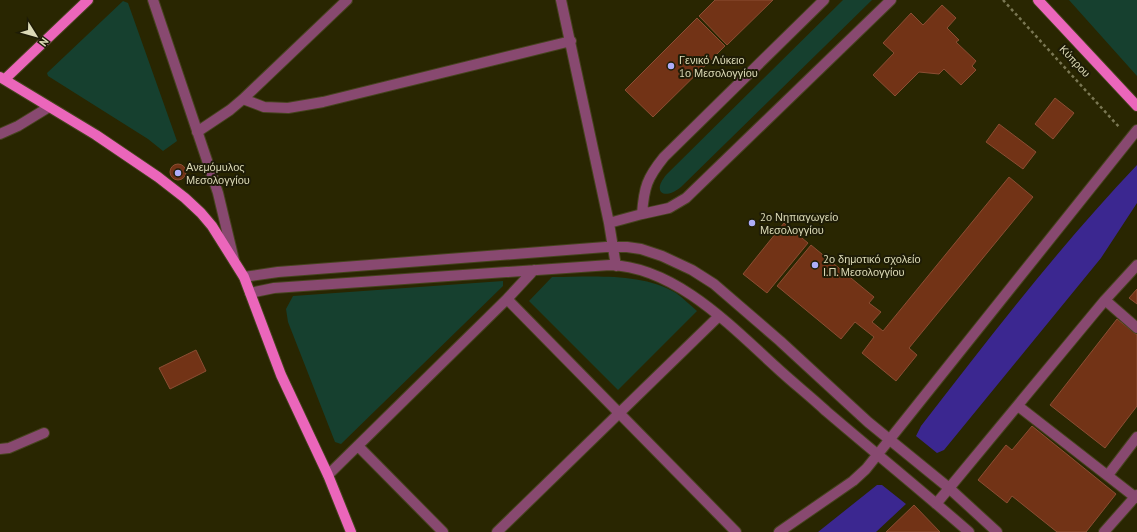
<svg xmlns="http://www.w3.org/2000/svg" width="1137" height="532" font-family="'PT Sans',sans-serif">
  <rect width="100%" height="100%" fill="#292601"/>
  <path fill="#16402f" d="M843,0H872L681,187C664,201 651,192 667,174Z
    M1069,0H1137V76Z
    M123,1L128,3L177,141L163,151L148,139L48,76L47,73Z
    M552,277C590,277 642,272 676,293C683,298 690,305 697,311L618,390L529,301Z
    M503,281V286L341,444L335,442L288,322L286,309L293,296Z"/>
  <path fill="#3b2790" d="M1137,165V203L1101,258L944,450L937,453L916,436L921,426C990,337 1059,247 1137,165Z
    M877,485H882L906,504L876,532H818Z"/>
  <path fill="#723316" stroke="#8b4e33" d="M715,0H773L727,45L699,16Z
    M942,5L956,18L947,28L959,40L956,42L976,61L972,66L976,70L961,85L944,69L939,74L919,72L895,96L873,75L894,53L883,43L911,13L923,25Z
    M697,18L725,46L653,117L625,90Z
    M1055,98L1074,113L1053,139L1035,124Z
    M999,124L1036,152L1023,169L986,142Z
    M170 172a8 8 0 1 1 16 0a8 8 0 1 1-16 0Z
    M1009,177L1033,197L909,348L917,355L896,381L862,353L874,337L855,322L841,339L777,286L811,245L874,297L869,303L881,312L872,322L883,331Z
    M784,223L808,243L767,293L743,274Z
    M1137,289V304L1129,298Z
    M1117,319L1137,335V406L1105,448L1050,405Z
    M196,350L206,371L170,389L159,368Z
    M1032,426L1116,494L1086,532H1057L1012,496L1007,503L978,480L1006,445L1012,450Z
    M914,505L940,532H886Z"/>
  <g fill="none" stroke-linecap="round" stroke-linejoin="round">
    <g stroke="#46431e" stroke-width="12">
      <path id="minor" d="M153,0L218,193L234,260
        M561,0L609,223L616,266
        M243,99L264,107L288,108L323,102L571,41
        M197,132L230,110L243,99L347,0
        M0,134L18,126L49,107
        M642,214C644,187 647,178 664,157L824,0
        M609,223L642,214L669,208L686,198L891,0
        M244,277L278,272L606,247H627L641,249L662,256L692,270L714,284L780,341L868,422L949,488L997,532
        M250,293L274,288L610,265C675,267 731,326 776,367C792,382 810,396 826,411C874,452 922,491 969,532
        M507,299L736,532
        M1105,300L1137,328
        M1018,406L1135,497L1137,495
        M358,446L443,532
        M0,449L9,448L44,433
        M328,475L507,299L534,270
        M1108,475L1137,437
        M936,504L1105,300L1137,265
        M497,532L719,316
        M779,532L853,481L866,469L1137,130
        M1104,532L1135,497L1137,498"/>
    </g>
    <g stroke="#46431e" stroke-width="12">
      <path id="major" d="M1038,0L1137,106
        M0,77L96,135L158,177L185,198L201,213L212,226L244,277L281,375L328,475L351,532
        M5,79L88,0"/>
    </g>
    <path stroke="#7a7753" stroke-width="2.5" stroke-dasharray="3 3" stroke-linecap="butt" d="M1003,0L1120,128"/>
    <use href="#minor" stroke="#884970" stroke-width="10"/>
    <use href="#major" stroke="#eb66bb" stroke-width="10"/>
  </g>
  <g fill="#aeaefa" stroke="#1e1c06" stroke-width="1.5">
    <circle cx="671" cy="66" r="4"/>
    <circle cx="178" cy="173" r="4"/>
    <circle cx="752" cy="223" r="4"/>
    <circle cx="815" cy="265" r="4"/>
  </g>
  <g text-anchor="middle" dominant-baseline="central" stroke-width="4" stroke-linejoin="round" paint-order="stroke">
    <g font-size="11" fill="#dcdab7" stroke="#1e1c06" text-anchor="start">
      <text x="679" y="60">Γενικό Λύκειο<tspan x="679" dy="13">1ο Μεσολογγίου</tspan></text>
      <text x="186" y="167">Ανεμόμυλος<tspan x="186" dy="13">Μεσολογγίου</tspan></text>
      <text x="760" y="217">2ο Νηπιαγωγείο<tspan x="760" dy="13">Μεσολογγίου</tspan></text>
      <text x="823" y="259">2ο δημοτικό σχολείο<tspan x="823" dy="13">Ι.Π. Μεσολογγίου</tspan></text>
    </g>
    <g font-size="11" fill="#dcdab7" stroke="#1e1c06">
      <text transform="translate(1075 61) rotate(47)">Κύπρου</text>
    </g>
  </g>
  <g transform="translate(36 36) rotate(127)" stroke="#1e1c06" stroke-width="3" paint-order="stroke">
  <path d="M0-3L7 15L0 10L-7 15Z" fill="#dcdab7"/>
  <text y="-6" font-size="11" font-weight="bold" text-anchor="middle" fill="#dcdab7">N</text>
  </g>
</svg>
